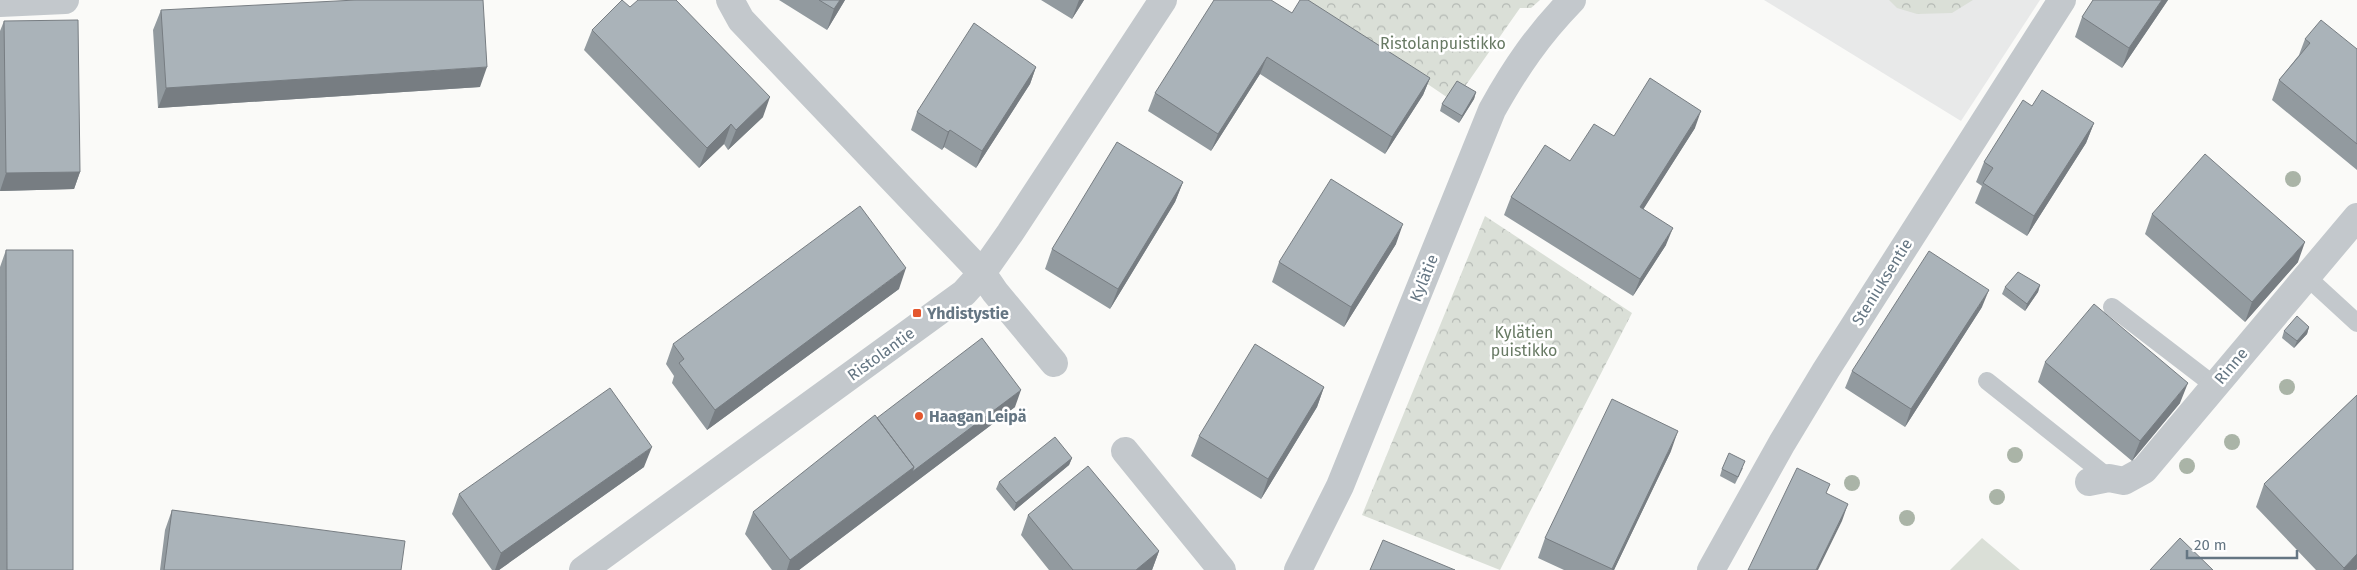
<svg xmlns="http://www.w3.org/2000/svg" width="2357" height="570" font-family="'Fira Sans',sans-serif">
  <defs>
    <pattern id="park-crowns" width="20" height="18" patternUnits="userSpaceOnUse" patternTransform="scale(1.25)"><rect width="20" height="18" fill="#dadfd7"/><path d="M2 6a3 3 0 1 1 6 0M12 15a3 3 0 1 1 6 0" fill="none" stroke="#b4b9b4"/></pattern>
  </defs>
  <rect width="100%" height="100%" fill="#fafaf8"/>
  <path fill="#e8e9e9" d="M1764,0H2040L1961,121Z"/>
  <path fill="#dadfd7" d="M1982,538L2020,570H1950Z"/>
  <path fill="url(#park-crowns)" d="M1304,0H1540L1531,8H1520L1454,102Z
    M1889,0H1973L1952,13L1917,14L1897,8Z
    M1485,216L1632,313L1500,570L1362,515Z"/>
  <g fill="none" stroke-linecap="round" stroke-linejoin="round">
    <path stroke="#c3c8cc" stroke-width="18" d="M2307,277L2357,323
      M2112,307L2215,386
      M1987,381L2109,478"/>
    <path stroke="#c3c8cc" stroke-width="28" d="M730,0L741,20L982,273L995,292L1054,363
      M0,3L65,0
      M1125,451L1222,570
      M2089,482L2109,478L2124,481L2144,470L2357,217
      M583,570L964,293L982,273L1010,233L1163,0
      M1298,570L1340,486L1492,110C1516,67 1538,35 1572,0
      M1711,570L1782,443L1826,370L2062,0"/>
  </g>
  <g fill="#aab4a7">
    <circle cx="2293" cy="179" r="8"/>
    <circle cx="2287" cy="387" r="8"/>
    <circle cx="2232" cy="442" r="8"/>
    <circle cx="2015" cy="455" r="8"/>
    <circle cx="2187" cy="466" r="8"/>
    <circle cx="1852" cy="483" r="8"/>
    <circle cx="1997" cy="497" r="8"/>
    <circle cx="1907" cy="518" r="8"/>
  </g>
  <path fill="#929a9f" d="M779,0H845L827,30Z
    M1041,0H1084L1072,19Z
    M2093,0H2168L2122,68L2075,37L2082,17Z
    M630,7L763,117L728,150L724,144L699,168L584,50L592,30Z
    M161,10L480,87L158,108L153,30Z
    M1292,13L1430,78L1423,95L1385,154L1260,74L1211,151L1148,111L1155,93Z
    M4,21L80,172L74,189L0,191V31Z
    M2305,39L2357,49V170L2272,100L2279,80L2299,55Z
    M1036,67L1030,84L976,168L944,147L942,150L911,130L917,112Z
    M1476,92L1474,99L1459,123L1440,111L1442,104Z
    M2032,106L2094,123L2086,143L2027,236L1975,203L1982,186L1976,182L1984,162Z
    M1695,128L1643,209L1666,245L1633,296L1504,215L1511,197L1614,136Z
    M1183,182L1175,202L1110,309L1045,269L1052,249Z
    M2152,214L2298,262L2245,322L2145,234Z
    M1396,244L1344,327L1272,282L1279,262Z
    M6,250L73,570H0V267Z
    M2040,285L2038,292L2025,311L2002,294L2005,287Z
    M899,289L707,430L672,383L674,376L666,364L673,344Z
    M1982,307L1905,427L1845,388L1852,371Z
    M2309,327L2307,334L2294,348L2282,338L2284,331Z
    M2045,362L2180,403L2132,461L2038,382Z
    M1324,387L1317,407L1261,499L1191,456L1199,436Z
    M2357,395V569L2356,570H2316L2256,507L2264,484Z
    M1015,407L799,570H772L745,534L753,512L877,418Z
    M1671,451L1614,570H1564L1538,558L1545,538Z
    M1072,458L1069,465L1014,511L996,489L999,482Z
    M644,467L499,570H492L452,514L459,494Z
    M1743,468L1735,484L1720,476L1722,469Z
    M172,510L401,570H160L165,530Z
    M1028,515L1159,551L1152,570H1049L1021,535Z"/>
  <path fill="#777d82" d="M840,0H845L827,30L834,9Z
    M1079,0H1084L1072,19Z
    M2162,0H2168L2122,68L2129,48Z
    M1267,57L1260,74L1211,151L1218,134Z
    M487,67L480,87L158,108L166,88Z
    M1036,67L1030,84L976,168L982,151Z
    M1430,78L1423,95L1385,154L1392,137Z
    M1476,92L1474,99L1459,123L1462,116Z
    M770,97L763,117L728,150L736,130Z
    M1701,111L1695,128L1634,224L1640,207Z
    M2094,123L2086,143L2027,236L2034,216Z
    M731,124L724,144L699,168L707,148Z
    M950,130L944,147L942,150L948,132Z
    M80,172L74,189L0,191L6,173Z
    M1183,182L1175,202L1110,309L1118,289Z
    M1403,224L1396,244L1344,327L1351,307Z
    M1673,228L1666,245L1633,296L1640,279Z
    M2305,242L2298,262L2245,322L2252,302Z
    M906,268L899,289L707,430L715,410Z
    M2040,285L2038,292L2025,311L2027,304Z
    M1989,290L1982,307L1905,427L1911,409Z
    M2309,327L2307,334L2294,348L2297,341Z
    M2188,383L2180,403L2132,461L2140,441Z
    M1324,387L1317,407L1261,499L1268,479Z
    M1021,390L1015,407L799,570H787L790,560L914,467Z
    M1678,431L1671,451L1614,570H1612Z
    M652,447L644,467L499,570H495L501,553Z
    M1072,458L1069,465L1014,511L1016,503Z
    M1848,504L1842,521L1818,570H1816Z
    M1159,551L1152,570H1136Z
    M2357,554V569L2356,570H2343L2344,568Z"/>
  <path fill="#aab3b9" stroke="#777d82" d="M356,0H483L487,67L166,88L161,10Z
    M622,0L630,7L638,0H676L770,97L736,130L731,124L707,148L592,30Z
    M819,0H840L834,9Z
    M1214,0H1271L1292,13L1300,0H1308L1430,78L1392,137L1267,57L1218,134L1155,93Z
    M2093,0H2162L2129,48L2082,17Z
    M78,20L80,172L6,173L4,21Z
    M2321,20L2357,49V144L2279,80L2310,43L2305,39Z
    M974,23L1036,67L982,151L950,130L948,132L917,112Z
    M1650,78L1701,111L1640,207L1673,228L1640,279L1511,197L1545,145L1570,161L1594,124L1614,136Z
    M1457,81L1476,92L1462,116L1442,104Z
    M2042,90L2094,123L2034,216L1983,183L1993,168L1984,162L2023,100L2032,106Z
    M1117,142L1183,182L1118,289L1052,249Z
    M2205,154L2305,242L2252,302L2152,214Z
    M1331,179L1403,224L1351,307L1279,262Z
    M860,206L906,268L715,410L679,363L684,359L673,344Z
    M6,250H73V570H7Z
    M1929,251L1989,290L1911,409L1852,371Z
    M2018,272L2040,285L2027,304L2005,287Z
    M2094,304L2188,383L2140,441L2045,362Z
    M2297,316L2309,327L2297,341L2284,331Z
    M982,338L1021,390L912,472L914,467L877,418Z
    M1255,344L1324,387L1268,479L1199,436Z
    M610,388L652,447L501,553L459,494Z
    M2357,395V554L2344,568L2264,484Z
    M1612,399L1678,431L1612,569L1545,538Z
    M875,415L914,467L790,560L753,512Z
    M1055,437L1072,458L1016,503L999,482Z
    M1729,453L1745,461L1738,477L1722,469Z
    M1088,466L1159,551L1136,570H1073L1028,515Z
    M1797,468L1830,484L1826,493L1848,504L1816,570H1748Z
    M172,510L405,541L401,570H164Z
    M2180,538L2213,570H2150Z
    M1383,540L1455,570H1370Z"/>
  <g fill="#e4572e" stroke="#fff" stroke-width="2">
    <rect x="912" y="308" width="10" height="10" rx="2.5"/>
    <circle cx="919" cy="416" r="5"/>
  </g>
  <g text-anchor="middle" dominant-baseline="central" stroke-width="5" stroke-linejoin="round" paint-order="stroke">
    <g font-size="16" fill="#687a64" stroke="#fff">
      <text x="1443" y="43">Ristolanpuistikko</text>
      <text x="1524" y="332">Kylätien<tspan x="1524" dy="18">puistikko</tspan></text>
    </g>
    <g font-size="16" fill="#657683" stroke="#fff">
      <text transform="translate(1424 278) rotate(-68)">Kylätie</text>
      <text transform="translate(1882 282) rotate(-58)">Steniuksentie</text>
      <text transform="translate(881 354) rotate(-36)">Ristolantie</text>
      <text transform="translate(2231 366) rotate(-50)">Rinne</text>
    </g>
    <g font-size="16" font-weight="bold" fill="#657683" stroke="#fff" text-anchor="start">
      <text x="927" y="313">Yhdistystie</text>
      <text x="929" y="416">Haagan Leipä</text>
    </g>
  </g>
  <path d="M2187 550v8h110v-8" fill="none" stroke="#657683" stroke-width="2.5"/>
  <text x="2194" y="550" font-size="15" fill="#657683" stroke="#ffffff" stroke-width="4" paint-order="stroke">20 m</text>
</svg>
